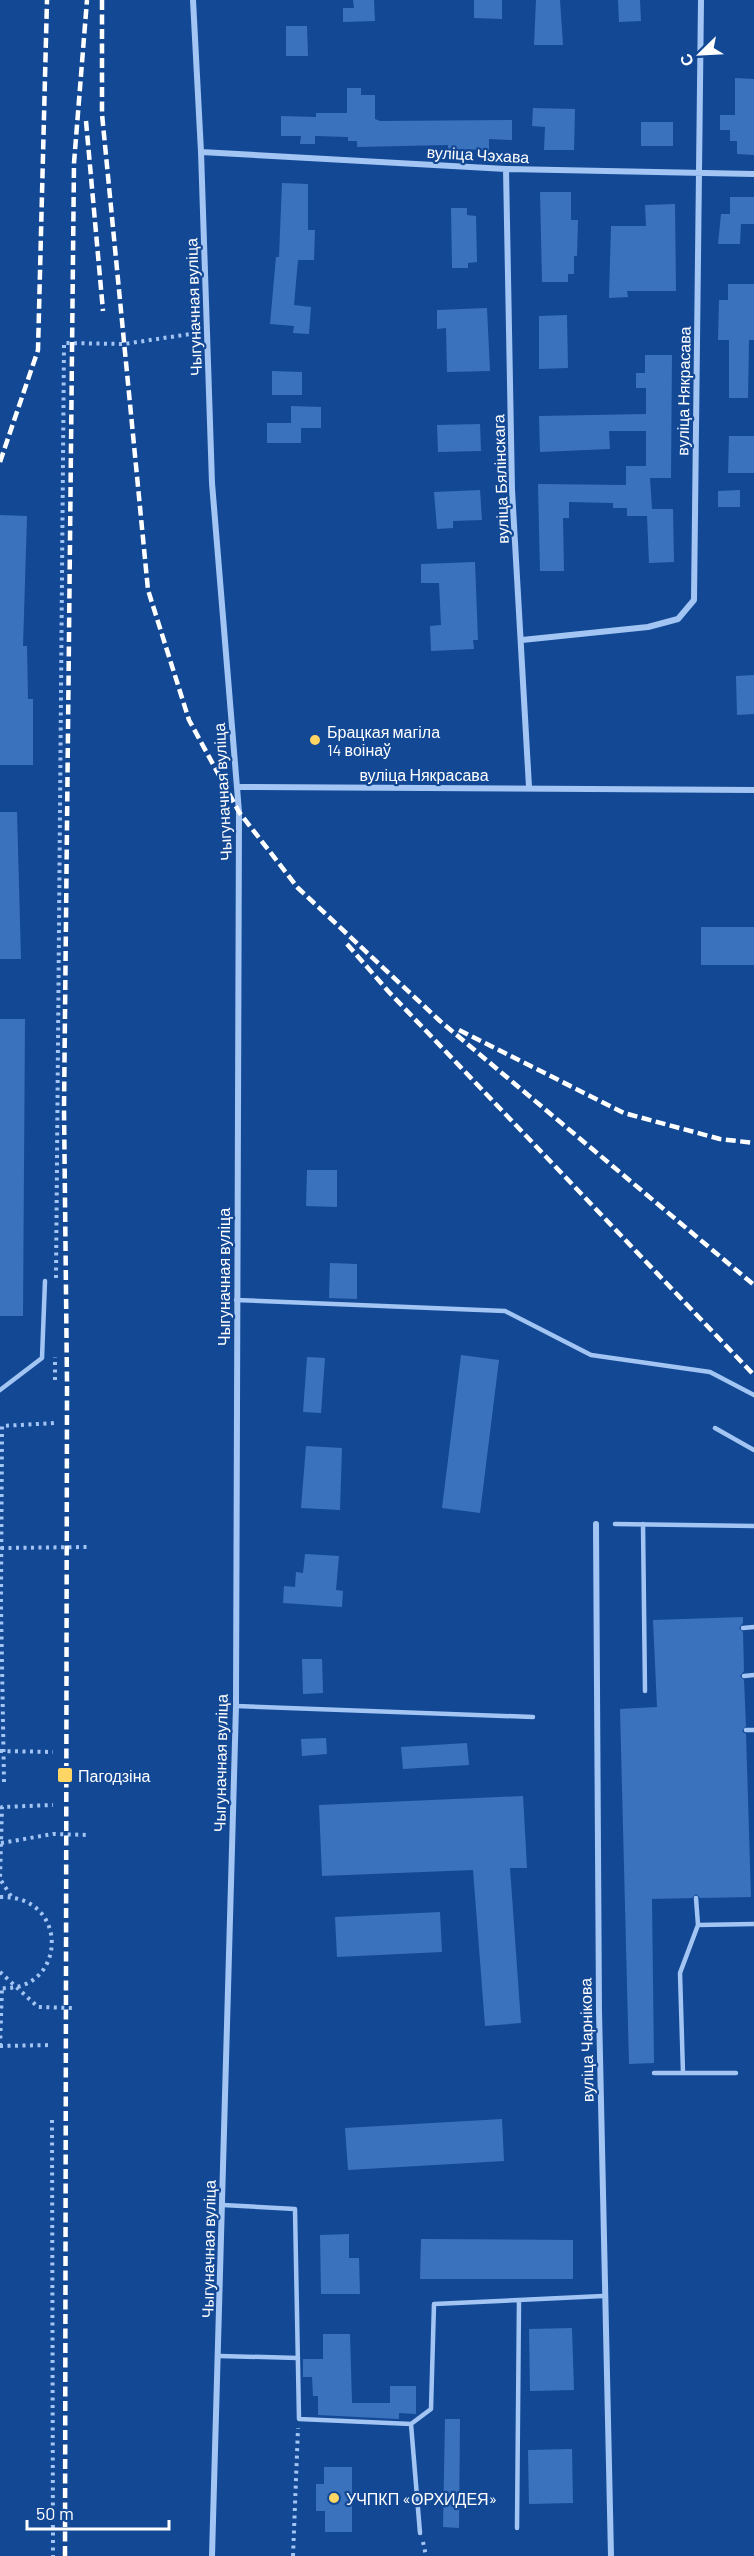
<svg xmlns="http://www.w3.org/2000/svg" width="754" height="2556" font-family="Barlow,sans-serif">
  <rect width="100%" height="100%" fill="#134895"/>
  <path fill="#3b72be" d="M353,0H374L375,21L343,22V8H354Z
    M474,0H502V19L474,18Z
    M536,0H560L563,45H534Z
    M618,0H640L641,21L619,22Z
    M286,26H307L308,56H286Z
    M735,78L754,79V155L737,154V141H730V130H720V115H735Z
    M347,88H361V95H375V119L380,121L512,120V140L489,139V150L448,149V145L357,147V141H348V137L315,136V144H300L301,136H281V116L316,117V113H347Z
    M533,108L575,109L574,150H544L545,127L532,126Z
    M641,122H673V146H641Z
    M282,183L308,184V230H315L314,260H298L294,305L311,307L309,334L293,333L294,326L270,324L276,257H279Z
    M540,192H571V220H578L577,256H574V274H568V282H542Z
    M730,197H754V224H741L740,244H718L721,214H730Z
    M675,204L676,291H627L628,297L609,298L611,226H646L645,205Z
    M451,208H467V215L476,216L477,262L468,263V268H452Z
    M728,284H754V340H749L748,398H729V340H718L719,300H728Z
    M487,308L490,371L447,372L446,328L437,329V310Z
    M567,315L568,368L539,369V316Z
    M645,355H672L671,478H650L652,509H673L674,562L649,563L647,516H627V508H613V503L569,502V518H563L564,571H540L538,484L626,485V466H646V431H609L610,449L540,452L539,416L646,414V388H636V373H645Z
    M272,371L302,372V395H272Z
    M291,406L321,407V428H301V443H267V423H291Z
    M480,424L481,451L438,452L437,425Z
    M729,436H754V473H728Z
    M480,490L482,520L453,521V528L437,529L434,492Z
    M740,490V507H718V491Z
    M0,515L27,516L23,646H27L28,699H33V765H0Z
    M475,562L478,640H473L474,649L431,651L430,626L441,625L439,583H421V564Z
    M754,675V714L737,715L736,676Z
    M0,812H17L21,959H0Z
    M701,927H754V965H701Z
    M0,1019H25L23,1316H0Z
    M307,1170H337V1207L306,1206Z
    M330,1263L357,1264V1299L329,1298Z
    M461,1355L499,1360L480,1513L442,1508Z
    M307,1357L325,1358L321,1413L303,1412Z
    M306,1446L342,1448L340,1510L301,1508Z
    M305,1554L339,1556L336,1590L343,1591L342,1607L283,1603L284,1586L295,1587L296,1572L303,1573Z
    M743,1617V1623L739,1628L743,1632L744,1671L740,1676L744,1680L746,1726L742,1731L746,1734L751,1897L700,1898L696,1894L692,1898L652,1899L654,2063L629,2064L620,1709L657,1707L653,1620Z
    M302,1659H322L323,1693L303,1694Z
    M326,1738L327,1754L302,1756L301,1739Z
    M467,1743L469,1765L403,1769L401,1747Z
    M523,1796L527,1868H510L521,2023L485,2026L473,1870L322,1876L319,1805Z
    M440,1912L442,1952L337,1957L335,1917Z
    M502,2119L504,2161L348,2170L345,2128Z
    M349,2234V2258H359L360,2294H321L320,2235Z
    M421,2239L573,2240V2279H420Z
    M572,2328L574,2390L530,2391L529,2329Z
    M323,2334H350L352,2403H390V2386H416V2414L399,2413V2419L318,2415V2396H313L312,2377H303V2359H323Z
    M445,2419H460L459,2528L443,2527Z
    M572,2449L573,2503L529,2504L528,2450Z
    M324,2467H352V2532H325V2511H316V2484H324Z"/>
  <g fill="none" stroke-linecap="round" stroke-linejoin="round">
    <path stroke="#a2c5f3" stroke-width="4" stroke-dasharray="3 4.5" stroke-linecap="butt" d="M56,1278L64,343L124,344L197,333
      M55,1380V1357
      M1,1548L89,1547
      M0,1751L53,1752
      M4,1782L1,1605L2,1426L55,1423
      M1,1843L53,1834L90,1835
      M11,1896L0,1879L2,1807L53,1805
      M0,1897C71,1895 67,1993 0,1988
      M0,1972L38,2007L73,2008
      M0,2046L2,1988
      M0,2046L52,2045
      M52,2120L53,2556
      M423,2542L426,2556
      M293,2556L298,2428"/>
    <path stroke="#a2c5f3" stroke-width="4.5" d="M236,1300L505,1311L591,1355L710,1372L754,1395
      M0,1390L42,1358L45,1281
      M715,1428L754,1450
      M615,1524L754,1526
      M643,1524L645,1691
      M743,1628L754,1627
      M744,1676L754,1675
      M236,1706L533,1717
      M746,1730H754
      M696,1898L698,1925
      M654,2073H736
      M683,2073L680,1973L698,1925L754,1924
      M223,2205L295,2209L299,2419L411,2424L431,2409L434,2304L603,2296
      M220,2356L298,2358
      M411,2424L420,2533
      M517,2528L519,2300"/>
    <path stroke="#a2c5f3" stroke-width="6" d="M193,0L201,152L212,483L239,812L236,1706L212,2556
      M201,152L506,169L754,174
      M506,169L512,490L529,787
      M522,640L648,627L678,619L694,600L701,0
      M238,787L754,790
      M596,1524L599,2011L611,2556"/>
    <path stroke="#fff" stroke-width="4.5" stroke-dasharray="10 4.5" stroke-linecap="butt" d="M102,0V114L148,590L189,720L239,812L298,888L440,1021L754,1285
      M86,121L103,311
      M0,462L38,350L47,0
      M347,944L388,991L754,1375
      M459,1030L624,1113L720,1139L754,1143
      M65,2556L67,1383L64,1109L74,163L87,0"/>
  </g>
  <g fill="#ffd664" stroke="#134895" stroke-width="2">
    <circle cx="315" cy="740" r="6"/>
    <rect x="57" y="1767" width="16" height="16" rx="3"/>
    <circle cx="334" cy="2498" r="6"/>
  </g>
  <g text-anchor="middle" dominant-baseline="central" stroke-width="4.5" stroke-linejoin="round" paint-order="stroke">
    <g font-size="16" fill="#fff" stroke="#134895">
      <text transform="translate(478 154) rotate(3)">вуліца Чэхава</text>
      <text transform="translate(193 307) rotate(-92)">Чыгуначная вуліца</text>
      <text transform="translate(683 391) rotate(-89)">вуліца Някрасава</text>
      <text transform="translate(500 479) rotate(-92)">вуліца Бялінскага</text>
      <text x="424" y="774">вуліца Някрасава</text>
      <text transform="translate(222 792) rotate(-93)">Чыгуначная вуліца</text>
      <text transform="translate(223 1277) rotate(-90)">Чыгуначная вуліца</text>
      <text transform="translate(220 1763) rotate(-89)">Чыгуначная вуліца</text>
      <text transform="translate(586 2040) rotate(-91)">вуліца Чарнікова</text>
      <text transform="translate(208 2249) rotate(-89)">Чыгуначная вуліца</text>
    </g>
    <g font-size="16" fill="#fff" stroke="#134895" text-anchor="start">
      <text x="327" y="731">Брацкая магіла<tspan x="327" dy="18">14 воінаў</tspan></text>
      <text x="78" y="1775">Пагодзіна</text>
      <text x="346" y="2498">УЧПКП «ОРХИДЕЯ»</text>
    </g>
  </g>
  <g transform="translate(700 54) rotate(246)" stroke="#134895" stroke-width="4.5" paint-order="stroke">
  <path d="M0-4.5L10 22L0 15L-10 22Z" fill="#ffffff"/>
  <text y="-9" font-size="16" font-weight="bold" text-anchor="middle" fill="#ffffff">С</text>
  </g>
  <path d="M27 2520v9h142v-9" fill="none" stroke="#ffffff" stroke-width="3"/>
  <text x="36" y="2520" font-size="18" fill="#ffffff" stroke="#134895" stroke-width="4.5" paint-order="stroke">50 m</text>
</svg>
